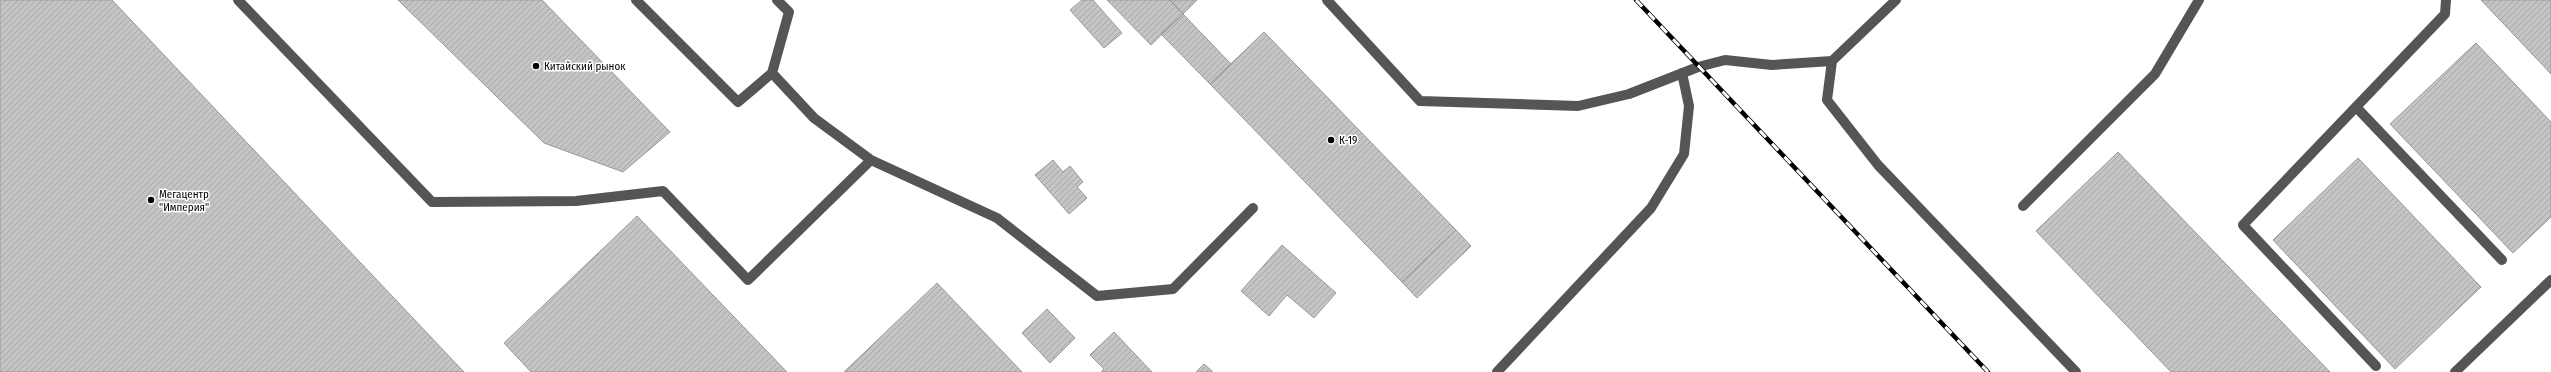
<svg xmlns="http://www.w3.org/2000/svg" width="2551" height="372" font-family="'Fira Sans Condensed',sans-serif">
  <defs>
    <pattern id="building-hatch" width="6" height="6" patternUnits="userSpaceOnUse"><rect width="6" height="6" fill="#c4c4c4"/><path d="M-1 1l2-2M0 6l6-6M5 7l2-2" fill="none" stroke="#a7a7a7"/></pattern>
  </defs>
  <rect width="100%" height="100%" fill="#fff"/>
  <path fill="url(#building-hatch)" stroke="#999" d="M0,0H112L464,372H0Z
    M398,0H542L670,132L623,172L544,143Z
    M1082,0H1093L1122,33L1104,48L1070,10Z
    M1107,0H1170L1183,14L1151,45Z
    M1170,0H1197L1183,14Z
    M2481,0H2551V74Z
    M1183,14L1231,64L1210,84L1161,34Z
    M1264,32L1456,230L1402,282L1210,84Z
    M2476,43L2551,122V217L2513,253L2390,124Z
    M2118,152L2330,372H2171L2036,231Z
    M2358,158L2481,287L2395,369L2273,240Z
    M1053,160L1063,172L1070,166L1083,182L1077,187L1087,198L1069,214L1035,175Z
    M637,216L787,372H531L504,343Z
    M1456,230L1471,246L1417,298L1402,282Z
    M1282,245L1336,293L1314,318L1287,295L1269,316L1241,291Z
    M937,283L1022,372H844Z
    M1047,309L1075,338L1050,363L1022,333Z
    M1114,332L1152,372H1101L1104,369L1090,355Z
    M1204,364L1213,372H1196Z"/>
  <g fill="none" stroke-linecap="round" stroke-linejoin="round">
    <path stroke="#555" stroke-width="10" d="M238,0L432,202L576,201L663,191L748,280L871,160
      M636,0L738,102L772,73L789,12L777,0
      M1327,0L1420,101L1578,106L1629,94L1698,67L1725,60L1772,65L1832,61L1896,0
      M1832,61L1827,100L1878,165L2076,372
      M772,73L814,118L871,160L997,218L1097,296L1173,289L1253,208
      M2356,107L2502,260
      M2023,206L2155,74L2199,0
      M2376,366L2243,225L2445,14L2446,0
      M1497,372L1651,208L1684,154L1689,106L1682,73
      M2455,372L2551,280"/>
    <g stroke="#000" stroke-width="4.5">
      <path id="rail" d="M1636,0L1988,372"/>
    </g>
    <use href="#rail" stroke="#fff" stroke-width="3" stroke-dasharray="9" stroke-linecap="butt"/>
  </g>
  <g fill="#000" stroke="#fff" stroke-width="1.5">
    <circle cx="536" cy="66" r="4"/>
    <circle cx="1331" cy="140" r="4"/>
    <circle cx="151" cy="200" r="4"/>
  </g>
  <g text-anchor="middle" dominant-baseline="central" stroke-width="3" stroke-linejoin="round" paint-order="stroke">
    <g font-size="11" fill="#000" stroke="#fff" text-anchor="start">
      <text x="544" y="66">Китайский рынок</text>
      <text x="1339" y="140">К-19</text>
      <text x="159" y="194">Мегацентр<tspan x="159" dy="13">"Империя"</tspan></text>
    </g>
  </g>
</svg>
